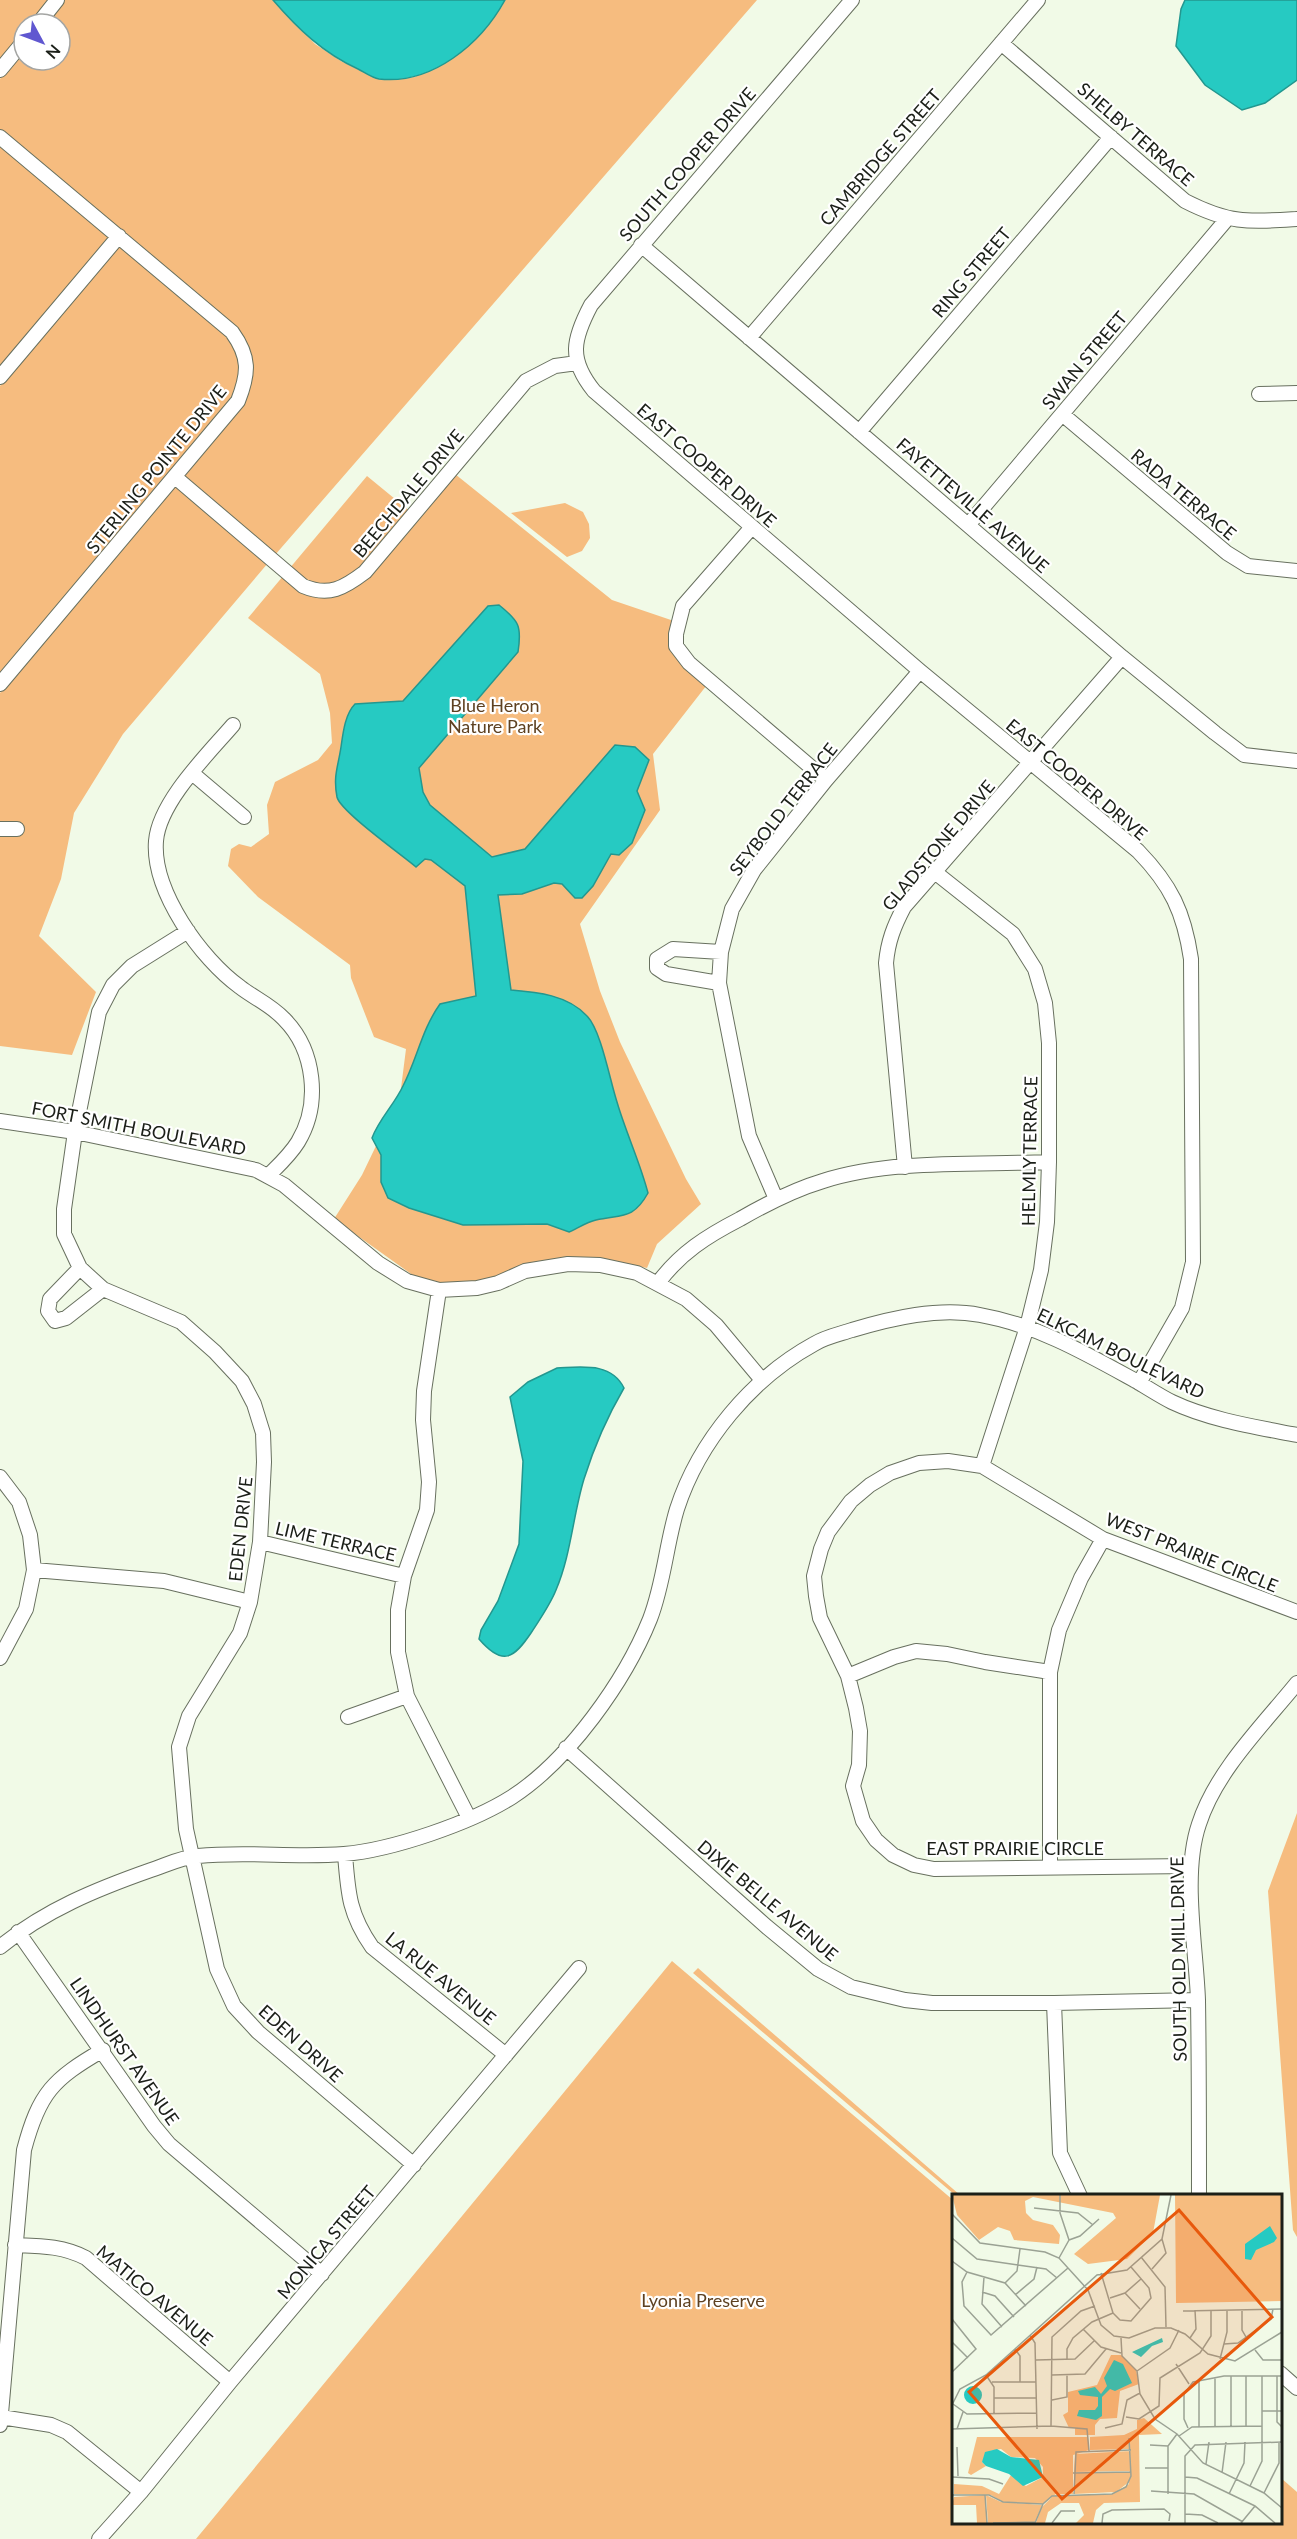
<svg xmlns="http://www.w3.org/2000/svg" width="1297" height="2539" font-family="Lato,sans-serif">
  <rect width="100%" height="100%" fill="#f1fae7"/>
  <path fill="#f6bc7f" d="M0,0H50L30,24H24V31L0,60Z
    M65,0H273L315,44L341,61L378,79L415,77L501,8L505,0H757L275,555L182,477C206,449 259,399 251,361C249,350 240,338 235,328L0,130V79L24,50V60H60V24H45Z
    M0,143L111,237L0,368Z
    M120,244L228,335L240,360L241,378L233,397L0,675V386Z
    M455,474L612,600L671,620L674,649L710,681L653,754L660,810L580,924L600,991L620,1042L686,1179L701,1204L657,1244L647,1268L616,1261L559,1258L483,1281L447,1284L421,1281L334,1219L362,1175L400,1096L406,1049L374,1037L351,978L350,965L258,897L228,866L231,849L239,844L251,847L269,834L267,805L275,782L318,760L332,743L330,713L320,674L248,618L367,476L417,517Z
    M176,485L268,563L123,734L74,813L61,879L39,936L96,992L72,1055L0,1046V834H23L22,824L0,822V693Z
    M565,503L583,512L589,524L590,538L582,551L567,557L511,513Z
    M1297,1813V2237L1293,2230L1268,1891Z
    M672,1961L953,2200L954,2522H1280L1281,2478L1297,2492V2539H196Z
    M698,1968L725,1992L960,2195H955L693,1973Z"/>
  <path fill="#26cac2" stroke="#23978f" stroke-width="1.5" d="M273,0H505C481,44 432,85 379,79C372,78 364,72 358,69C323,53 298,29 273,0Z
    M1185,0H1297V80L1265,103L1242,110L1205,85L1176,46L1181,9Z
    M499,605C519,621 522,626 518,652L419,768L423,792L430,805L492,857L525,849L615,745L635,747L649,760L637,791L645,810L632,843L619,855L611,854L593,886L582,898H575L562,884L554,883L522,894L498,895L511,990C537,992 568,995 587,1016C601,1030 610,1081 617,1102C626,1133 640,1162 648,1193C633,1220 622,1214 596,1220C587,1222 578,1228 569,1232L547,1224L463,1225L409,1208L388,1198L381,1182V1155L372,1138C379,1119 394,1105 403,1086C417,1059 422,1029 440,1004L476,996L465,886L431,860L425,859L416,867C402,855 340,811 337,797C333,776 338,767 341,747C343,733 345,714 355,704L403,701L488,606Z
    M557,1368C582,1367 611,1362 624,1388C607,1417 594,1447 584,1479C573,1515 571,1555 556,1590C550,1605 540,1619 531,1633C514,1658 503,1667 479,1639L481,1630L498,1601L519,1544L523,1461L510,1397L528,1382Z"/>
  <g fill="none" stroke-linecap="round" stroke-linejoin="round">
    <g stroke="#68705f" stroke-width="16">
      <path id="minor" d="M852,0L591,305C573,339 568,359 594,391L920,671L1138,851C1171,885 1184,912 1191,959L1193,1262L1182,1308L1139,1383
        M38,24L57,0
        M1001,43L1185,201C1230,224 1248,222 1297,219
        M0,70L24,41
        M0,137L232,332C250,357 249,373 238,401L0,684
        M641,245L1122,657L1215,733L1244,755L1297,761
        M749,338L1038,0
        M0,377L119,236
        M1259,394L1297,393
        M1062,414L1227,553L1248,566L1297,571
        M859,432L1111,137
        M175,477L303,586C329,597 344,588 365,572L526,381L555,366L577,363
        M969,524L1227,219
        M752,527L683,606L676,634V646L689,663L826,780
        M233,725C208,754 159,802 156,841C152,891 201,959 240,987C254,998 271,1005 284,1019C315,1050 321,1104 298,1142C290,1155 279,1165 268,1176
        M192,773L244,817
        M0,829H17
        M936,873L1013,934L1035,969L1045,1003L1049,1043V1162L1047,1222L1041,1270L1027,1327L982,1466
        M188,931L132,966L113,985L99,1012L75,1132L64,1209V1234L80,1268L103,1289L181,1322L215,1352L242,1381L254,1404L263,1433L264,1462L260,1542L250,1602L240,1633L189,1716L179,1747L186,1829L217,1969L234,2006L258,2032L414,2165
        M719,983L666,974L657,968V959L673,949L721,952
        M0,1121L75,1132L256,1170L284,1185L378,1263L407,1281L439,1290L477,1288L498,1283L525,1271L568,1264L600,1265L637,1273L686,1299L716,1325L762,1380
        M905,1167L886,963C888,941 894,926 904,907L1122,657
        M776,1199L749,1136L719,983L721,952L732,909L754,870L826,780L920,671
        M80,1268L50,1299L48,1311L55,1321L66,1318L103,1289
        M658,1283C680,1253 707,1236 740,1219C766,1204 793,1190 823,1181C892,1159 977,1165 1049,1162
        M439,1290L424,1391L423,1420L429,1482L427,1510L404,1576L398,1610V1652L407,1696L469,1818
        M0,1477L19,1502L30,1535L34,1570L26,1609L0,1658
        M260,1542L404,1576
        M34,1570L164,1581L250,1602
        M848,1676L894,1657L916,1651L947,1654L985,1662L1050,1672
        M348,1717L407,1696
        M566,1748L767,1927L818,1969L851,1987L905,2000L932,2003H1054L1198,2000
        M345,1854C348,1893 349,1914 372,1947L506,2055
        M1190,1866L934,1869L914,1865L893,1855L876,1840L863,1821L853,1786L859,1765L860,1731L856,1708L848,1676L820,1618L816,1596L814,1576L821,1549L828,1532L851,1501L870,1485L890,1473L919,1463L948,1461L982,1466L1103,1539L1297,1612
        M1050,1868V1672L1059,1630L1081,1578L1103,1539
        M18,1932L154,2126L169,2144L322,2274
        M0,1947C45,1910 97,1889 151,1870C166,1865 182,1857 198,1856C246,1851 296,1858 344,1854C392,1850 471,1823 512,1797C569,1760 625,1681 650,1619C664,1583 666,1545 677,1509C699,1441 752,1378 814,1344C825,1337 840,1334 852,1330C892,1318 939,1307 980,1315C1037,1325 1087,1354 1136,1381C1148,1388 1160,1396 1172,1402C1210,1420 1256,1427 1297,1435
        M1054,2003L1060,2153L1080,2196
        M1199,2196C1199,2130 1199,2065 1198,2000C1196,1946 1182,1874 1199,1824C1216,1771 1263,1725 1297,1683
        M15,2245C41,2246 63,2246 86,2258L230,2382
        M1280,2373L1297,2388
        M1,2417L51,2425L67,2432L141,2492
        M0,2425L24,2150C39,2093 53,2079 103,2050
        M99,2539L141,2492L230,2382L579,1968"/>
    </g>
    <use href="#minor" stroke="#fff" stroke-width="14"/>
  </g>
  <g text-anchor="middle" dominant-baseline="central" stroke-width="4.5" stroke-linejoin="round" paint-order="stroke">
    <g font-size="18" fill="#1b1f18" stroke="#fff">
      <text transform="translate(1136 134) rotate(41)">SHELBY TERRACE</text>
      <text transform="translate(880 157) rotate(-49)">CAMBRIDGE STREET</text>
      <text transform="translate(687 164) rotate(-49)">SOUTH COOPER DRIVE</text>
      <text transform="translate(971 272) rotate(-50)">RING STREET</text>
      <text transform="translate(1084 360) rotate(-50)">SWAN STREET</text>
      <text transform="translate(707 465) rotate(41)">EAST COOPER DRIVE</text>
      <text transform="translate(156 469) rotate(-51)">STERLING POINTE DRIVE</text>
      <text transform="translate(408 493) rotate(-50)">BEECHDALE DRIVE</text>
      <text transform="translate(1184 494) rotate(40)">RADA TERRACE</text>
      <text transform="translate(973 505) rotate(41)">FAYETTEVILLE AVENUE</text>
      <text transform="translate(1077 779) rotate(40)">EAST COOPER DRIVE</text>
      <text transform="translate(783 809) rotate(-52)">SEYBOLD TERRACE</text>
      <text transform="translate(938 845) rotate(-50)">GLADSTONE DRIVE</text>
      <text transform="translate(139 1128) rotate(11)">FORT SMITH BOULEVARD</text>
      <text transform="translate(1029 1151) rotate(-89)">HELMLY TERRACE</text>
      <text transform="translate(1121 1353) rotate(26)">ELKCAM BOULEVARD</text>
      <text transform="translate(240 1529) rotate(-84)">EDEN DRIVE</text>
      <text transform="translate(336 1541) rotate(13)">LIME TERRACE</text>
      <text transform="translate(1192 1552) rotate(22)">WEST PRAIRIE CIRCLE</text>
      <text x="1015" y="1848">EAST PRAIRIE CIRCLE</text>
      <text transform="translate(768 1900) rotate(40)">DIXIE BELLE AVENUE</text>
      <text transform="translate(1178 1959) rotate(-91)">SOUTH OLD MILL DRIVE</text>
      <text transform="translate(441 1978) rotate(39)">LA RUE AVENUE</text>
      <text transform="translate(301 2043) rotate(42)">EDEN DRIVE</text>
      <text transform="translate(125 2051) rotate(55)">LINDHURST AVENUE</text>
      <text transform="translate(326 2242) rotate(-50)">MONICA STREET</text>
      <text transform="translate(155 2295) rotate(40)">MATICO AVENUE</text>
    </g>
    <g font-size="18" fill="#5e4121" stroke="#fff">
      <text x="495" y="705">Blue Heron<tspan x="495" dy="21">Nature Park</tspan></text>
      <text x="703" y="2300">Lyonia Preserve</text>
    </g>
  </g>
  <g transform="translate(952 2194)">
    <rect width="330" height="330" fill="#f1fae7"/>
    <path d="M0,1H208L201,39L175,65L136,70L122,60L164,24L161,19L81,3L73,7L74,19L81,26L101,31L108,41L107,50L62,46L58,37L46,33L27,46L5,21ZM223,1H330V107L224,109ZM159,161H169L184,176L187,190L168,197L165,224L148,225L143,231V241H123V234H117L111,221L116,218V198L145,191ZM192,224L210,240L187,241L188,308L152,309L144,316L141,329H124L132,321L127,309H109L96,318L93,329H84L89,314L101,302L160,300L177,290L178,255L138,256V243L172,241L185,235V226ZM25,243H136L137,256L121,261V300H104L91,310L51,308L39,301L2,300V290L30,292L47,300L59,281L74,292L91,283V273L83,264L59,263L49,255L38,257L30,268L34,272L19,281L16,279ZM178,257L179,277L122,278L123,260ZM179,278L177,288L164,298L122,300V279ZM33,301L35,329H25L24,311H0L2,303ZM34,301L49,308L90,311L83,328L36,329Z" fill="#f6bc7f"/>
    <path d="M318,32L325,44L322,48L304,56L299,66L293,65V50ZM210,144L211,148L200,152L189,163L180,158ZM162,166L171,170L180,189L163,197L158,195L150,203V222L144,226L125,222L127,216H143L146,212V203L128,201L126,197L143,193L149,200L155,192L152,184ZM12 201a9 9 0 1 1 18 0a9 9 0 1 1-18 0ZM45,255L59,263L87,266L91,283L71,292L57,280L34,272L30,268L33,258Z" fill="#26cac2"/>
    <path fill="none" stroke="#9ba294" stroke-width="1.5" d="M82,14L126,19L141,31M0,20L28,49L93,58L107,64L136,96L149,131L162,142L177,144L203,134H219L233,140L256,160L283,167L330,138M0,44L25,65L94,75L105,84M117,46L128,42L147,25M189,63L213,93L214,133M107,64L117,46L108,19V1M0,67L15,78L53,89L74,112M200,75L214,59L210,45M15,78L10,88L12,112L39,141L116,74M149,79L161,119M32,83L30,110L50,133M53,89L65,77L68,55M30,98L43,102L62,123M173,99L188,115M63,101L82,85L85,73M158,104L173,99L189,85M290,116V136L294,143M231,117L330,115M161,119L168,126L179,127L199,104L197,94L179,73M0,125L24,155L0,178M131,135L149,153L169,159M78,141L83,149L85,235M169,144L170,162L185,177L188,200L203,225L225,240L251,269L312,299L330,314M238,144L244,135L243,116M0,148L16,164M272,150L286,149L319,125L321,115M63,155L68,162V188M303,156L311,166H330M268,165L275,138V116M84,166L123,165L142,147M115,166V155L121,144L140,128L161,119M224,170L237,190M185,177L218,154L227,136M34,181L42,193V220M100,181L133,180L154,155M279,182V233M294,182V233M325,182V228L330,233M263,183V233M247,186V233M40,188H84M42,204H84M100,206L115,203V181M1,210L15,220L84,219M0,211L8,195L34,181L145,81L175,76L210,45L219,1M310,217H330M174,223L187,225L207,212L208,184L248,159L259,142V116M99,232L100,143L129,117L143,112M99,232L135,235L137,257M153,234L170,230L175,206L188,199M236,234L232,225V200L241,188L272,182H330M0,235L99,232M5,235L11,218M227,242L240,233L310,232M198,251L216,252M5,253L6,282M254,270L257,248M193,274H216M121,279L179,278M270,279L274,248M0,283L37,285L51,290M233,283L245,284L303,312L323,329M298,292L310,267V182M199,297L242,300L291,328M312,299L327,269V248M122,300L124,258L179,256M216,300V252L225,240M277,300L292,269L293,248M0,301H37L51,308L91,310M33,301L35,329M233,320L250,321L266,329M41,329L83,328M83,329L91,310L100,302L160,300L174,293L179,282L177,244M100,329L109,317H123M150,329L151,320L160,316L212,315L218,320L217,327M233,329V262L243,251L330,248M289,329L303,312"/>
    <path fill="#e8590c" fill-opacity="0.15" stroke="#e8590c" stroke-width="3" d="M227,16L320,123L110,305L17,198Z"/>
    <rect width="330" height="330" fill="none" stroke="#1b1f18" stroke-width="3"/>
  </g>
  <g transform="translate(42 42) rotate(131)"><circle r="28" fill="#ffffff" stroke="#a4a5a3" stroke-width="1.5"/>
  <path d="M0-4.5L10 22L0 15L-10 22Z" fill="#6057d0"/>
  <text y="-9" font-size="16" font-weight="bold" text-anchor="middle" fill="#1b1f18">N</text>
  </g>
</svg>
